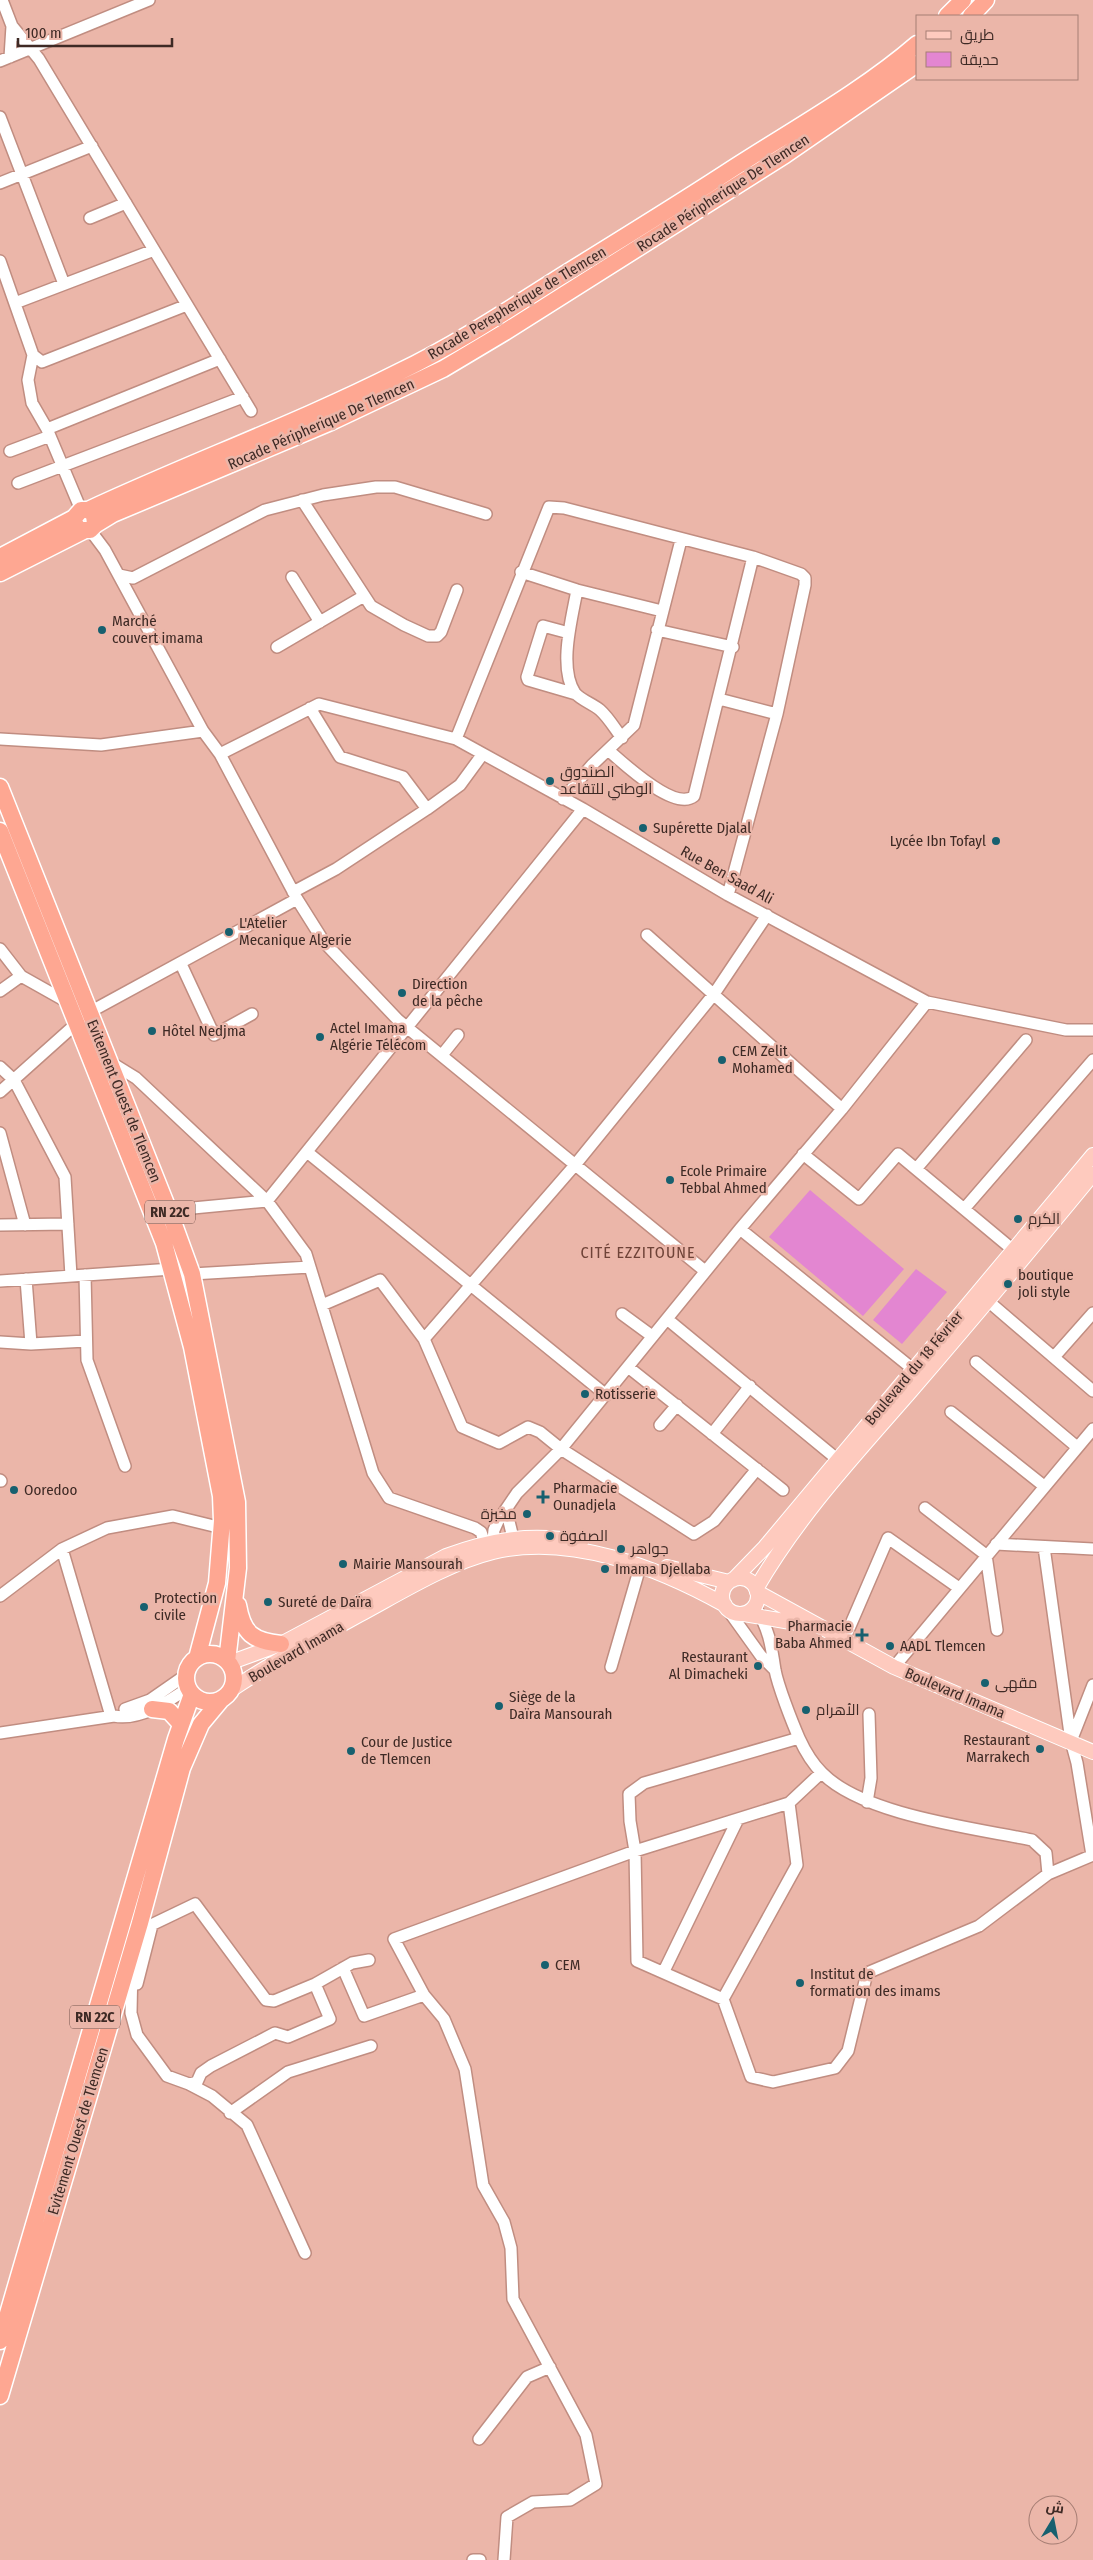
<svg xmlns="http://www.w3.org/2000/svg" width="1093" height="2560" font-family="'Fira Sans Condensed',Cairo,sans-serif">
  <rect width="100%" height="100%" fill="#ebb6a9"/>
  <path fill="#e386d1" d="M810,1190L904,1269L863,1316L769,1237Z
    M916,1269L947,1292L902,1344L873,1320Z"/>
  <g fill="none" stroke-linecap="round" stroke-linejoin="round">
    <g stroke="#c08d81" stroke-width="14">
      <path id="minor" d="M2,0L12,26L10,57
        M12,26L39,59L251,411
        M0,61L149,0
        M0,117L64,284
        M0,183L92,146
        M90,218L126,203
        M0,261L33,355L28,380L32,403L47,429L81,510
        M15,303L154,250
        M33,355L42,362L187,305
        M47,429L220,359
        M10,451L50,436
        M18,483L243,397
        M302,500L371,606L404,625L428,636H437L441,632L457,590
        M90,530L105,550L203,731L220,754L297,899L324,942L398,1020L705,1271
        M521,572L577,590L662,611
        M119,575L133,578L265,510L323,495L376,487H395L486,514
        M292,577L320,622
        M577,590C572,618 558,668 575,693C581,700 593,704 600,710C609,718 615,729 622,738
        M657,630L733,647
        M569,633L543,626L527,677L528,680L576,694
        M277,647L364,596
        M719,699L777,714
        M310,708L340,757L403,777L427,809L460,785L482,755
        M0,739L101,745L203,731
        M456,739L549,507L564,508L753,557L801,574L805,578V585L777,714L728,895
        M608,750C623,763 675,812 694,796L753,557
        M220,754L319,704L456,739L583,809L728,895L927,1002L1066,1030H1093
        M563,799L592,765L634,725L681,540
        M293,892L336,869L427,809
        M647,935L842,1109
        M0,949L21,976
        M181,964L214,1035L252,1014
        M0,991L21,976L69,1003
        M88,1013L297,899
        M442,1055L458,1035
        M110,1062L136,1078L267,1201L583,809
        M0,1067L14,1080L65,1177L71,1276
        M0,1092L77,1023
        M0,1133L25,1225
        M307,1152L606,1395
        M803,1154L859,1199L898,1154L1012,1249
        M916,1169L1026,1040
        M193,1208L267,1201L306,1254L373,1473L389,1498L475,1528L481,1532L485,1544
        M964,1209L1093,1060
        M0,1225L68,1224
        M740,1229L919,1374
        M192,1274L310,1267
        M85,1275L87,1360L125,1466
        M26,1279L31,1344
        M0,1281L172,1269
        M988,1301L1093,1391
        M322,1305L380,1280L424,1339
        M622,1314L652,1336
        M667,1319L843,1464
        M0,1342L31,1344L86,1341
        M1054,1357L1093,1313
        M976,1362L1077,1447
        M628,1367L783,1490
        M951,1412L1044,1486
        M660,1425L677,1405
        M712,1434L750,1386
        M757,1469L714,1521L694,1534L561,1449L540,1432L528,1427L499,1443L462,1427L424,1339L575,1165L714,994L767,915
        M0,1480L1,1481
        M925,1508L986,1555L997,1630
        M506,1509L515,1546
        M996,1544L1093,1549
        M1044,1547L1071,1741
        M62,1549L111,1716
        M492,1549L494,1530L498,1521L517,1493L561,1449L740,1229L842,1109L927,1002
        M0,1596L62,1549L107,1528L173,1516L222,1528
        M755,1606C769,1630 771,1643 775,1670C778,1686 792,1722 799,1738C804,1749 813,1764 822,1773C863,1815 974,1828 1032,1840L1046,1853L1048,1874L979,1926L867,1973L848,2051L835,2068L773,2082L751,2077L723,1999L797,1865L789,1803L821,1773
        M728,1610L761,1656L775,1670
        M844,1640L888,1538L959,1588
        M611,1667L640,1567
        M894,1667L1093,1429
        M125,1709L150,1700L186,1675
        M0,1733L114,1716C139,1721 168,1702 188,1688
        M867,1802L871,1778L869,1714
        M1092,1855L1077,1763L1071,1741L1093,1685
        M1048,1874L1093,1855
        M139,1927H147L195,1904L266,2000L274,2001L315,1984L330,2019L288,2037L275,2033L211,2066L201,2073L197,2082L189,2084
        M132,1964L131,2013L137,2035L167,2076L189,2084L212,2096L247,2125L305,2253
        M343,1968L364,2016L424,1995
        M664,1971L738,1819
        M137,1984L152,1925
        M315,1984L352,1963L369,1960
        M723,1999L637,1961L635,1851L630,1821L629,1794L644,1783L799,1738
        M230,2113L288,2072L371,2046
        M479,2439L527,2377L550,2367
        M473,2560H480
        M504,2560L507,2517L533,2502L570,2500L596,2484L586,2435L513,2299L511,2248L504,2222L483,2185L465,2069L444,2019L424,1995L394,1939L635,1851L789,1803"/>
    </g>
    <g stroke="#fff" stroke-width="16">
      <path id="major" d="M667,1567L729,1582
        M722 1596a18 18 0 1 1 36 0a18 18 0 1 1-36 0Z
        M733,1580L765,1547L1093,1155
        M756,1589C798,1516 855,1455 910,1392C972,1320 1033,1247 1093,1174
        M757,1592L894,1667L1093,1752
        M744,1614L808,1625
        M229,1663L281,1644L446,1556C492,1539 532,1533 581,1542
        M231,1690C272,1662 316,1639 359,1615C400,1593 448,1563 493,1552C570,1533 659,1568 725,1605"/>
    </g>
    <g stroke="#fff" stroke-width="19">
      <path id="highway" d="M947,16L963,0
        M971,16L986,0
        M88,510L94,514L95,525L90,530H79L75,524L74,518L81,510H88C191,462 298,423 399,372C455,345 508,310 560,277C618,241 677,205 735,167C794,129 864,90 917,44
        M95,525L113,514L331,422L443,369L505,332L785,155L917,64
        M0,557L74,518
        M0,573L83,531
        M0,787L172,1219L192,1274L237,1502L238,1568L227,1661
        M0,831L164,1243L192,1347L221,1496L222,1521L217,1583L197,1658
        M238,1605C243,1634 253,1641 281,1644
        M186 1678a24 24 0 1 1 48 0a24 24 0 1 1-48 0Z
        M152,1709L169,1711L181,1724
        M0,2341L176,1739L192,1694
        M0,2396L140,1923L182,1768L201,1724L221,1700"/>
    </g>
    <use href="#minor" stroke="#fff" stroke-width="11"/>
    <use href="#major" stroke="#fecabe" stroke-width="14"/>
    <use href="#highway" stroke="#fea792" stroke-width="16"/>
  </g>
  <g fill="#17606f" stroke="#ebb6a9" stroke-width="2">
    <circle cx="102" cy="630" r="5"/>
    <circle cx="550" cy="781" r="5"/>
    <circle cx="643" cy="828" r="5"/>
    <circle cx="996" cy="841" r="5"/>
    <circle cx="229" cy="932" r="5"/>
    <circle cx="402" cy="993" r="5"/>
    <circle cx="152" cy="1031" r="5"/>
    <circle cx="320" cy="1037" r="5"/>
    <circle cx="722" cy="1060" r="5"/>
    <circle cx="670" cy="1180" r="5"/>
    <circle cx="1018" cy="1219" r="5"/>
    <circle cx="1008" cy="1284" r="5"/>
    <circle cx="585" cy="1394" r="5"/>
    <circle cx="14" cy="1490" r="5"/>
    <path d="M540.5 1489.5h5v5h5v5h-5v5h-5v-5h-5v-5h5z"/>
    <circle cx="527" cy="1514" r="5"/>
    <circle cx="550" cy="1536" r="5"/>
    <circle cx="621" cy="1549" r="5"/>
    <circle cx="343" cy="1564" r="5"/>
    <circle cx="605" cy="1569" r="5"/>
    <circle cx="268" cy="1602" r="5"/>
    <circle cx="144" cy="1607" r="5"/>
    <path d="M859.5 1627.5h5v5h5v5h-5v5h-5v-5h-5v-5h5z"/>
    <circle cx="890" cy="1646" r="5"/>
    <circle cx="758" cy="1666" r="5"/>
    <circle cx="985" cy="1683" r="5"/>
    <circle cx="499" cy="1706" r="5"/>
    <circle cx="806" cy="1710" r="5"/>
    <circle cx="1040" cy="1749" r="5"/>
    <circle cx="351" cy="1751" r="5"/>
    <circle cx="545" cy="1965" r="5"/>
    <circle cx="800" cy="1983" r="5"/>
  </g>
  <g text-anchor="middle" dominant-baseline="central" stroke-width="5" stroke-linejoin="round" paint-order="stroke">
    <g fill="#ebb6a9" stroke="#72544d" stroke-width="1">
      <rect x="145" y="1200.5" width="50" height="23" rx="4"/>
      <rect x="70" y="2005.5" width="50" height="23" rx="4"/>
    </g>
    <g font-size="14" font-weight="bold" fill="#3e2a25">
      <text x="170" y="1212">RN 22C</text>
      <text x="95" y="2017">RN 22C</text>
    </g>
    <g font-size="15" fill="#3e2a25" stroke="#ebb6a9">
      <text transform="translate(723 193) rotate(-33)">Rocade Péripherique De Tlemcen</text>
      <text transform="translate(517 303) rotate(-31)">Rocade Perepherique de Tlemcen</text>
      <text transform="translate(321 424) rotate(-24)">Rocade Péripherique De Tlemcen</text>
      <text transform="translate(727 875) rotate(29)">Rue Ben Saad Ali</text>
      <text transform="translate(124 1101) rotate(68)">Evitement Ouest de Tlemcen</text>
      <text transform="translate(914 1368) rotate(-50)">Boulevard du 18 Février</text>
      <text transform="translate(296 1652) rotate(-30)">Boulevard Imama</text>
      <text transform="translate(955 1693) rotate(23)">Boulevard Imama</text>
      <text transform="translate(78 2131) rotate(-73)">Evitement Ouest de Tlemcen</text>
    </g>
    <g font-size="15" fill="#3e2a25" stroke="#ebb6a9" text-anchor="start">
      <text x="112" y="621">Marché<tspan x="112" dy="17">couvert imama</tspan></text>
      <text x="560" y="772">الصندوق<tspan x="560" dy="17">الوطني للتقاعد</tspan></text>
      <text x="653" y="828">Supérette Djalal</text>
      <text x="986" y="841" text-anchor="end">Lycée Ibn Tofayl</text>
      <text x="239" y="923">L'Atelier<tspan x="239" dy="17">Mecanique Algerie</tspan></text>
      <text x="412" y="984">Direction<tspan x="412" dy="17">de la pêche</tspan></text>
      <text x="330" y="1028">Actel Imama<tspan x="330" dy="17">Algérie Télécom</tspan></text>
      <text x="162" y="1031">Hôtel Nedjma</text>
      <text x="732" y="1051">CEM Zelit<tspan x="732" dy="17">Mohamed</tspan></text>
      <text x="680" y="1171">Ecole Primaire<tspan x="680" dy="17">Tebbal Ahmed</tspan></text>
      <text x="1028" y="1219">الكرم</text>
      <text x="1018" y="1275">boutique<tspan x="1018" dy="17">joli style</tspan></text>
      <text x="595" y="1394">Rotisserie</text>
      <text x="553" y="1488">Pharmacie<tspan x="553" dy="17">Ounadjela</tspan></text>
      <text x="24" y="1490">Ooredoo</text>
      <text x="517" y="1514" text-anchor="end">مخبزة</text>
      <text x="560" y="1536">الصفوة</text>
      <text x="631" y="1549">جواهر</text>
      <text x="353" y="1564">Mairie Mansourah</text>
      <text x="615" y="1569">Imama Djellaba</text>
      <text x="154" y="1598">Protection<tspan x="154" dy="17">civile</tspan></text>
      <text x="278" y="1602">Sureté de Daïra</text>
      <text x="852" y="1626" text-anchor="end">Pharmacie<tspan x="852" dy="17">Baba Ahmed</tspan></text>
      <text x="900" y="1646">AADL Tlemcen</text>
      <text x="748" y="1657" text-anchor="end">Restaurant<tspan x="748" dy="17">Al Dimacheki</tspan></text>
      <text x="995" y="1683">مقهى</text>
      <text x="509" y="1697">Siège de la<tspan x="509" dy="17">Daïra Mansourah</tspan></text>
      <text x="816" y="1710">الأهرام</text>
      <text x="1030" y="1740" text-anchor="end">Restaurant<tspan x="1030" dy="17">Marrakech</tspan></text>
      <text x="361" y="1742">Cour de Justice<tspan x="361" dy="17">de Tlemcen</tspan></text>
      <text x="555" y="1965">CEM</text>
      <text x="810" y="1974">Institut de<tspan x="810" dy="17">formation des imams</tspan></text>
    </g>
    <g font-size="16" letter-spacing="1" fill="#6f4338" stroke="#ebb6a9">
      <text x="638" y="1252">CITÉ EZZITOUNE</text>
    </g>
  </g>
  <rect x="916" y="15" width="162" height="65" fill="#ebb6a9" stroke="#a67e74"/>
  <rect x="926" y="31" width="25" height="8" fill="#fecabe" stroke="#a67e74"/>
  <text x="960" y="40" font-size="15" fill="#3e2a25">طريق</text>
  <rect x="926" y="52" width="25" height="15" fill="#e386d1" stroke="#a67e74"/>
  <text x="960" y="65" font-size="15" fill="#3e2a25">حديقة</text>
  <g transform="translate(1053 2520) rotate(10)"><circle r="24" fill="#ebb6a9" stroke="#a67e74"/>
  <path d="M0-4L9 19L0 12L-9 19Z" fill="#17606f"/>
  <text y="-8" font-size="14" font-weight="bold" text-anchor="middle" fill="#3e2a25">ش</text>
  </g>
  <path d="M18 38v8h154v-8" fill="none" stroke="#3e2a25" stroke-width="2.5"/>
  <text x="25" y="38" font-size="15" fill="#3e2a25" stroke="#ebb6a9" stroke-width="4" paint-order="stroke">100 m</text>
</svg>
